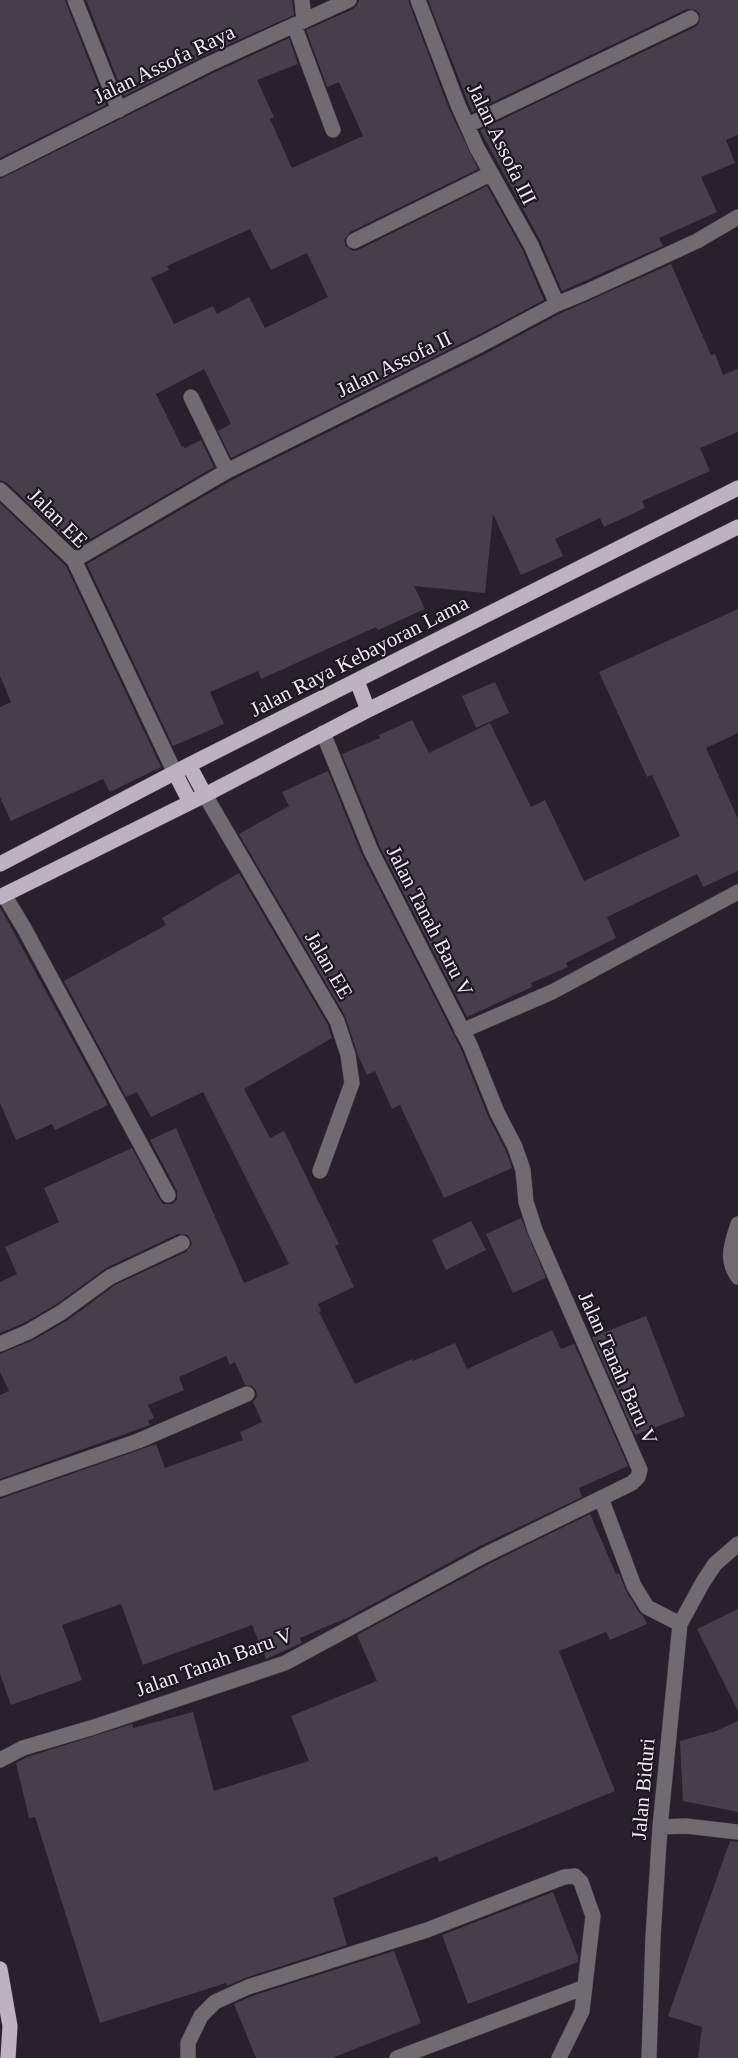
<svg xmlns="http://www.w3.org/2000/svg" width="738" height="2058" font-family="Georgia,serif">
  <rect width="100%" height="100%" fill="#28202c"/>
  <path fill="#473e4c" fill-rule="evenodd" d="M0,0H65L106,105L0,158Z
    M86,0H292L294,15L203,56L124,96Z
    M359,0H408L449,109L478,169L350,232L344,240L346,246L353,251L358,250L487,186L522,249L544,300L476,336L231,458L218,431L231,424L204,369L156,394L182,447L184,446L185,448L201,440L214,467L75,548L7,483L0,480V179L211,74L289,38L298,64L257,80L274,117L270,119L292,168L363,136L339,82L327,87L306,30L353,9L357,5ZM250,229L271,270L307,253L328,297L265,328L249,297L217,314L213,306L174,324L151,278L169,270L167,266Z
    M428,0H738V135L726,140L735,163L701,177L717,212L659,238L663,246L562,291L540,240L480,130L695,27L699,23L700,14L696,10L687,9L472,112Z
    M671,264L711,355L715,354L723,375L738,369V432L700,448L710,471L642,501L645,508L604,527L600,518L555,539L563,556L521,575L493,514L485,593L414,586L425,609L378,630L376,627L261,679L258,671L210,692L224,724L173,746L87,564L232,480L485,354L561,313Z
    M0,503L66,566L161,767L110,792L103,779L11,821L0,797V707L11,702L0,676Z
    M738,609V733L706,748L738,819V871L703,887L697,874L607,917L616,938L566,963L568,967L531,983L532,987L467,1017L380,847L342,754L380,738L379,735L412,720L429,753L490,723L531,807L545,800L584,881L680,836L652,775L647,777L599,672Z
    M495,682L509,713L476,728L462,696Z
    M328,771L362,855L461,1049L488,1116L506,1151L512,1168L444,1198L400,1105L392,1109L375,1071L367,1075L358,1055L345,1016L239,834L289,806L282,792Z
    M239,873L328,1025L332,1038L244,1089L270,1138L284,1131L339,1244L335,1246L354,1287L318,1304L321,1311L319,1312L355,1384L412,1359L413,1361L455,1343L467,1369L552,1330L561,1349L574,1344L628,1466L579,1488L582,1497L480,1546L349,1617L300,1638L302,1643L266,1659L252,1625L143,1665L121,1604L62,1625L82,1680L11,1705L0,1674V1499L156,1444L165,1468L243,1440L240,1432L262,1422L253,1402L257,1396L256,1390L252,1386L245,1385L235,1362L230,1365L226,1356L179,1377L184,1390L148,1405L154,1418L148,1421L150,1425L0,1479V1395L9,1391L0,1372V1354L33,1340L68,1320L115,1285L186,1252L192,1244L188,1235L178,1234L106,1268L57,1304L24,1323L0,1333V1282L17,1274L5,1247L59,1222L44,1188L132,1148L160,1200L163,1204H172L177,1200V1191L150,1140L176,1128L244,1283L289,1264L203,1092L151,1117L137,1092L126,1097L64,981L166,925L162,918Z
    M0,907L108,1105L55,1130L52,1124L16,1140L0,1103Z
    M521,1218L546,1278L513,1293L486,1234Z
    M471,1221L486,1250L446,1270L432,1240Z
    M646,1316L685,1416L635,1435L592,1337Z
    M590,1514L616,1574L619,1573L626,1591L639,1612L643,1616L647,1624L610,1640L606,1632L559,1651L615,1791L439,1862L437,1856L333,1898L347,1945L245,1978L227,1986L226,1983L100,2023L35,1817L29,1818L16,1763L27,1757L132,1724L133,1728L193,1712L214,1791L309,1761L291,1716L377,1681L357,1635L489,1564Z
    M738,1609V1711L697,1629Z
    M738,1721V1812L683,1801L680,1741L716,1731Z
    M730,1841L738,1842V2058H698L702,2027L668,2016Z
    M553,1892L578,1957V1962L468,2004L442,1935Z
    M394,1951L421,2023L332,2058H256L234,2004L252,1996Z"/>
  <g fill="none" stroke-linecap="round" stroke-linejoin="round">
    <g stroke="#443c48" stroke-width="16">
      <path id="minor" d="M75,0L119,110
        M302,0L304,21
        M418,0L458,105L477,148L531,245L557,304
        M294,25L333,130
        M468,125L691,18
        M0,169L207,65L349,0
        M354,241L490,174
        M191,397L227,471
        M0,490L74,560L175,773
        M74,560L227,471L480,345L557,304L586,292L697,241L738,217
        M205,795L337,1021L348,1055L352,1083L320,1171
        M4,895L24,928L168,1195
        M462,1031L552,992L738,892
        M738,1224C732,1243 725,1259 738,1277
        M0,1344L28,1332L62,1312L110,1277L182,1243
        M0,1489L138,1441L247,1394
        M601,1498L634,1586L647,1607L680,1624
        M0,1760L23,1748L94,1727L285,1663L485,1555L632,1483L638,1477L640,1470L535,1230L526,1202L523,1170L515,1147L497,1112L470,1045L371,851L323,733
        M660,1827L686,1826L738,1832
        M188,2058V2043L201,2016L215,2002L248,1987L427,1930L564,1877L575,1876L581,1882L593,1916L582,2011L559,2058
        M397,2058L585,1987
        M649,2058L653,1937L660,1827L680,1624L703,1582L715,1564L738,1544"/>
    </g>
    <g stroke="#443c48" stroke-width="16">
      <path id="major" d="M357,681L368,710
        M189,765L205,795
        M175,773L190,802
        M0,864L189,765L738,488
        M0,897L205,795L368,710L738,527
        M0,1969L10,2026L8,2058"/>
    </g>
    <use href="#minor" stroke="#6f6b71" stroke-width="15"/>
    <use href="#major" stroke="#bcb2c0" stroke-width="15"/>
  </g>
  <g text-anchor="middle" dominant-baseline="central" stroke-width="4.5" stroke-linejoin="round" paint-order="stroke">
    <g font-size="21" fill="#f0eaf3" stroke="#1f1623">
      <text transform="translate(164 64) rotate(-26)">Jalan Assofa Raya</text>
      <text transform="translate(502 144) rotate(64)">Jalan Assofa III</text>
      <text transform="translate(394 364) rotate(-26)">Jalan Assofa II</text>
      <text transform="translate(58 518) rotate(45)">Jalan EE</text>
      <text transform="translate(359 656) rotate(-27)">Jalan Raya Kebayoran Lama</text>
      <text transform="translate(430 921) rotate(63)">Jalan Tanah Baru V</text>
      <text transform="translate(329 965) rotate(60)">Jalan EE</text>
      <text transform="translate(618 1368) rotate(66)">Jalan Tanah Baru V</text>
      <text transform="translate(214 1662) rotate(-20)">Jalan Tanah Baru V</text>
      <text transform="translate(643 1789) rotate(-85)">Jalan Biduri</text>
    </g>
  </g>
</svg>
